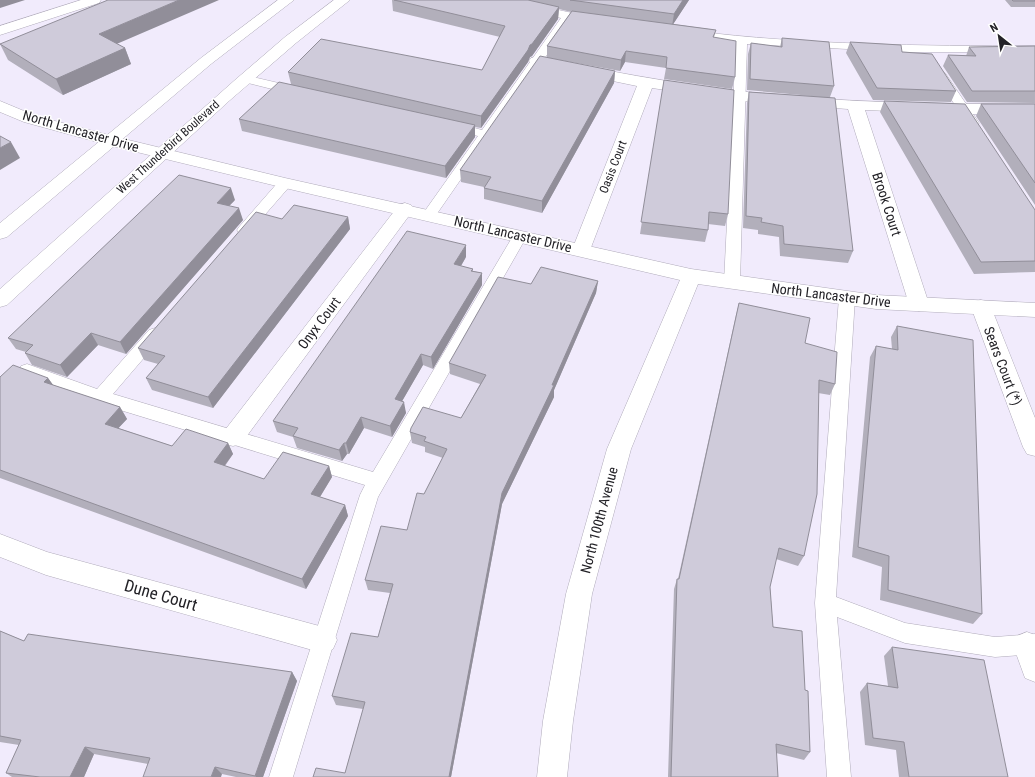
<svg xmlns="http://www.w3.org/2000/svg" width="1035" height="777" font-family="'Roboto Condensed',sans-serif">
  <rect width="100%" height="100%" fill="#f1ebfc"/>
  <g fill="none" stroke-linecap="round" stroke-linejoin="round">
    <g stroke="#b0abba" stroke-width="1">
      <path id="service" d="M493,0H512L591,17L596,20L591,23L571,20L434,218L429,219L424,218L422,215L478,136L448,129L446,126L448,123L452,122L482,130L561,18L494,2Z
        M693,31C806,45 921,46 1035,46V52H908L747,44L740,282L737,286L732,287L727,286L724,282L736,43L689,36L688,34Z
        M941,71L945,73L979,123L977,126H969L935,75L937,73Z
        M244,75L300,88L302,91L300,94L296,95L240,81L238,79L240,77Z
        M285,179L290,180L292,183L290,186L249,233L244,235L239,233L237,230L239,227L280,180Z
        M520,231L525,233L527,236L378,497L293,777H269L360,495L365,485L94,402L21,374L19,370L21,366L27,364L97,389L149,330L155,328L161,330L163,334L161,338L113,394L373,472L513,236L515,233Z
        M847,293L852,294L855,298L836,597L905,623L995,637L1035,634V654L995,657L905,643L837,617L851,777H827L815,603L839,298L842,294Z"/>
    </g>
    <g stroke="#b0abba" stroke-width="1">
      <path id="pedestrian" d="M536,57C603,70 670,83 739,91C836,103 937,104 1035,104V114H964L865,110L929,304L926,309L919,311L912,309L909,304L848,109L740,101L652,88L590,250L588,254L581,256L574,254L572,250L637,86L531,64L529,61L531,58Z
        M405,203L411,205L414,209L411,213L241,444L233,446L225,444L221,437L225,430L399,205Z
        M981,300L988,302L991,307L1035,418V456L1027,454L1023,447L971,307L974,302Z
        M0,534L47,552L323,627L333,631L337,640L333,649L323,653L46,575L0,557Z
        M1027,632L1035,635V682L1025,678L1013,645L1017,636Z"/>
    </g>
    <g stroke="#b0abba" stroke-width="1">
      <path id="minor" d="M81,0H101L99,3L0,35V26Z
        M0,101L36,116L116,137L285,178L691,269L876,295L1035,303V317L876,309L698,284L631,449L592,594L573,721L567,777H537L543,721L566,594L607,449L680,280L285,188L112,146L24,122L0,112Z"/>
    </g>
    <g stroke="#b0abba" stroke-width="1">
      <path id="tertiary" d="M278,0H294L211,64L7,237L0,239V223L201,58Z
        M334,0H350L296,43L229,101L7,305L0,307V289L235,80L285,37Z"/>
    </g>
    <use href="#service" fill="#fff" fill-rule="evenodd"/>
    <use href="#pedestrian" fill="#fff" fill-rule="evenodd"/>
    <use href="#minor" fill="#fff" fill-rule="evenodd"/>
    <use href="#tertiary" fill="#fff" fill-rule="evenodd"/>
  </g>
  <path fill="#b2afbb" d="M392,0H689L673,24L716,30L714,37L735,77L732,89L664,79L666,68L625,62L620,71L554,59L615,71L614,83L542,213L484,199V187L461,182L460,170L547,57V46L571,12L559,9L558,19L532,56L530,57L528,62L481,128L475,127V137L446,178L242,131L239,119L291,84L288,72L482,70L500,37L393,11Z
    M1005,0H1035V7H1011Z
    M782,38L834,86L830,97L853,251L848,263L780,256L779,237L758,234V230L743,228L747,103L749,92L812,96L747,90L748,54L751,43L780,47Z
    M850,42L902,52L956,91L951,102L873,100L846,53Z
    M0,44H117L125,48L131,64L63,95L8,60Z
    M1035,46V103L967,102L943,66L948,55L966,56L969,47Z
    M664,80L728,214L725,226L708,224V230L705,242L640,234Z
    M884,101L1035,210V272L974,274L880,112Z
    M981,104H1035V205L976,116Z
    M235,200L229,206L243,220L126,354L98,345L67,377L32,365L25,353L26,352L16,349L8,338Z
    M348,217L350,229L213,408L152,390L146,378L158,364L144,360L138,348Z
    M466,257L461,266L473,269V271L482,273V285L433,369L423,365L402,401L406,413L392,437L364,428L349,454H347L342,461L297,448L293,437L277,432L273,421Z
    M598,281L596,293L554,390V397L502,504L451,777H313L345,773L363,709L336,705L332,696L378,637L390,593L368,590L365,580L407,530L424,494L443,458L425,452V447L412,443L410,432L461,418L480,384L450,374L449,363L531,284Z
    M739,303L805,343L835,384L830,395L818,393L804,556L798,566L776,559L770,587L773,627L805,690L810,752L804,760L776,753L778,777H668L674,589L677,579H678L736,315Z
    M897,326L982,614L973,624L880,600L882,567L852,557L870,357L876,346L892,349L891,337Z
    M0,377L48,378L53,385L120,407L127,419L118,428L172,446L228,443L233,454L225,466L264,479L329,466L332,477L320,497L345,505L348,516L306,589L0,478Z
    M0,631L24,641L292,672L297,681L263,777H236L222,774L148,764L94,754L84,777H12L6,773L19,745L0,742Z
    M892,647L1008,777H899L896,750L865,745L860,692L867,683L888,686L884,656Z"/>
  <path fill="#918e99" d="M0,0H25L0,8Z
    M179,0H219L105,49L99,34Z
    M683,0H689L672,26L674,14Z
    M559,7L558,19L532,56L530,57L528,62L481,128V116L530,45Z
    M125,48L131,64L63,95L56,79Z
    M626,51L625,62L620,71L621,60Z
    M615,71L614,83L542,213V201Z
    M475,125V137L446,178L445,166Z
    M11,142L20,158L0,170V148Z
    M231,188L235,200L221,214L217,203Z
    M239,208L243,220L126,354L120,342Z
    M348,217L350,229L213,408L208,397Z
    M466,245V257L455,276L454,264Z
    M482,273V285L433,369L431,357Z
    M598,281L596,293L554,390V397L502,504L451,777H449L502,493L552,385Z
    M91,333L98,345L67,377L60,365Z
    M421,354L423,365L397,410L395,399Z
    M48,378L56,389L44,382Z
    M404,402L406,413L392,437L390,426Z
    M120,407L127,419L112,435L105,424Z
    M361,417L364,428L349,454L346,443Z
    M228,443L233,454L219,473L214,462Z
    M344,443L347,454L342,461L339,450Z
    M329,466L332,477L315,505L311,494Z
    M345,505L348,516L306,589L302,579Z
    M292,672L297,681L263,777H256L255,776Z
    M85,747L94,754L84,777H70Z
    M215,767L222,774L221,777H211Z"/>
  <path fill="#cfcbda" stroke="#918e99" d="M108,0H179L99,34L125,48L56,79L0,44Z
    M394,0H528L559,7L532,44L530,45L528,50L481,116L288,72L321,39L482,70L505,26Z
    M570,0H683L674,14Z
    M1012,0H1035V1H1013Z
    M572,11L716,30L713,37L736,41L735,77L666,68L667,57L626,51L621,60L547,46Z
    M782,38L829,42L834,86L750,79L751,43L782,47Z
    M850,42L901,45L902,52L932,54L956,91L877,88Z
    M1035,46V91H972L948,55L976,56L969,47Z
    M540,56L615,71L542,201L484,188L491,177L460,170Z
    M664,80L734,90L728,214L709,212L708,230L641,222Z
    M279,82L475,125L445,166L239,119Z
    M749,92L835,98L853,251L784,244L783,226L761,222L762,218L746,216Z
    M884,101L965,104L1035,210V261L981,262Z
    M981,104H1035V183Z
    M0,136L11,142L0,148Z
    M179,175L231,188L217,203L239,208L120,342L91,333L60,365L25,353L33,345L8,338Z
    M294,205L348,217L208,397L146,378L165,356L138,348L256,212L282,219Z
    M407,231L466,245L454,264L473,269L471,271L482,273L431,357L421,354L395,399L404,402L390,426L361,417L346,443H344L339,450L293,436L298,428L273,421Z
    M541,267L598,281L552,385H554L502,493L449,777H313L316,768L345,773L365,702L332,696L351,633L378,637L393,584L365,580L381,526L407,530L417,493L424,494L447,449L424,441L426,437L410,432L411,428L423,407L461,418L486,375L449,363L498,277L531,284Z
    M739,303L810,318L805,343L837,352L835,384L819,380L817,494L804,556L779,548L770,587L773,627L802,631L805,690L808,691L810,752L776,744L778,777H671L677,579H679Z
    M897,326L973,340L982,614L888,590L889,556L858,547L876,346L898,350Z
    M13,365L48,378L44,382L120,407L105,424L172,446L186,429L228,443L214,462L264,479L283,452L329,466L311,494L345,505L302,579L0,470V377Z
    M0,631L24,641L28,634L292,672L255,776L215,767L211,777H143L150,758L85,747L70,777H40L6,773L21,740L0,736Z
    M892,647L984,660L1008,777H909L904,742L873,738L867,683L898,688Z"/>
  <g text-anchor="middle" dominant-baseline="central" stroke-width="3" stroke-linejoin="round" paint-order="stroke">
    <g font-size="12" fill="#232227" stroke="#fff">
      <text transform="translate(168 147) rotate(-42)">West Thunderbird Boulevard</text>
      <text transform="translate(613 167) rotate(-69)">Oasis Court</text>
    </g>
    <g font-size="14" fill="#232227" stroke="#fff">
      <text transform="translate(81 131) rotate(16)">North Lancaster Drive</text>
      <text transform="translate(887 204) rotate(72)">Brook Court</text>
      <text transform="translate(513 234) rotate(13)">North Lancaster Drive</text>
      <text transform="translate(831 295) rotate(7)">North Lancaster Drive</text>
      <text transform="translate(319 323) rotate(-53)">Onyx Court</text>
      <text transform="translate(1003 366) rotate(69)">Sears Court (*)</text>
      <text transform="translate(599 520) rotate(-75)">North 100th Avenue</text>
    </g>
    <g font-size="17" fill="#232227" stroke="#fff">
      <text transform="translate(161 595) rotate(16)">Dune Court</text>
    </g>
  </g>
  <g transform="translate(999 36) rotate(330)" stroke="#ffffff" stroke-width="3" paint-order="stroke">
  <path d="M0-3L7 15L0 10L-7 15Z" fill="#232227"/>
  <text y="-6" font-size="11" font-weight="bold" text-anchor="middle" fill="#232227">N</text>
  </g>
</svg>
